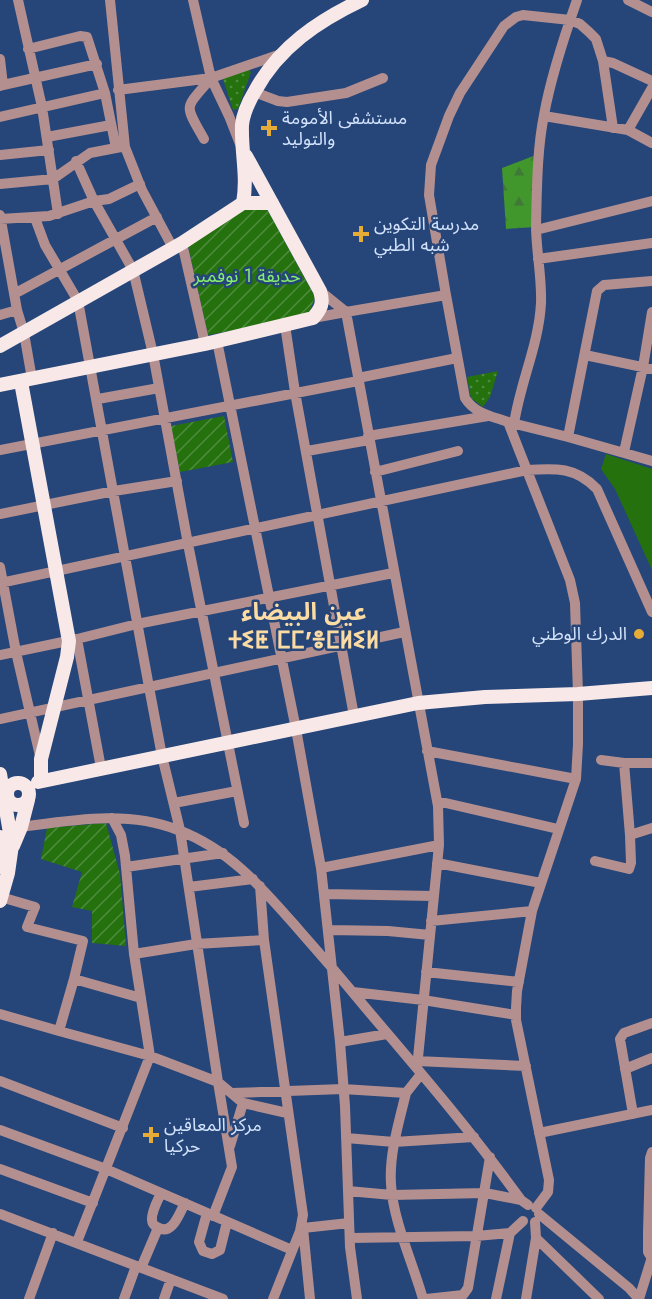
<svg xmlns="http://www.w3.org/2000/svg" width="652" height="1299" font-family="Jost,'Noto Sans Arabic','Noto Sans Tifinagh',sans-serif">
  <defs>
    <pattern id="grass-dots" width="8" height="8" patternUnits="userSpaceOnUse" patternTransform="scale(1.5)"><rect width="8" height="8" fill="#25710e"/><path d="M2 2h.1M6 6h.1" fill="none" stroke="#4e8c3e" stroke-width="1.8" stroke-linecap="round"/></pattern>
    <pattern id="forest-firs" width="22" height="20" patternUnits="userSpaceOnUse" patternTransform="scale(1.5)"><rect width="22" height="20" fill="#41962c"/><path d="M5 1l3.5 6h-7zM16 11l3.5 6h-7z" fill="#407937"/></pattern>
    <pattern id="garden-furrows" width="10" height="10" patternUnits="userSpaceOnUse" patternTransform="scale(1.5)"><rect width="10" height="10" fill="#25710e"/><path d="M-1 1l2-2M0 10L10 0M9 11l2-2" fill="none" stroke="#4e8c3e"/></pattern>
  </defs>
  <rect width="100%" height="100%" fill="#264579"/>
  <path fill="url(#grass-dots)" d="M248,69L251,72L238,109L233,110L223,79Z
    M498,371L490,397L483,407L471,398L467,377Z"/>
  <path fill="url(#forest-firs)" d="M536,155V227L506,229L502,168Z"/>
  <path fill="url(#garden-furrows)" d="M263,208L268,211L315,297L310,311L297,319L208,335L188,245L243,209Z
    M224,416L233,462L180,472L171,426Z
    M106,823L120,874L126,946L92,943V911L72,907L82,872L41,859L47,828Z"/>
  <path fill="#25710e" d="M606,454L652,469V570L615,489L601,469Z"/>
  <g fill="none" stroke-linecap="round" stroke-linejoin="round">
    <path stroke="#b3908f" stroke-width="10" d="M18,0L42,107L58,214
      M110,0L125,147L142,190L173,248
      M193,0L211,78L229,116L240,144
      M628,0L652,12
      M28,49L80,36L87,37L105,93L116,148
      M0,59L3,85L0,86
      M603,61L613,63L652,81
      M3,85L97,64
      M118,90L211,78L281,54
      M254,92L278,101L287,102L346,93L383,78
      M544,116L628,130L652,88
      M0,117L105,93
      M628,130L652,143
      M47,137L111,125
      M204,139C183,102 185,110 211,78
      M0,155L49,150
      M76,161L94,201L133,270L153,354L188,544L244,823
      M0,184L53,179L90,153L121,147
      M0,215L17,310L24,333L32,379
      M35,218L45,245L78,301L149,687L162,756L180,830L218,1082L243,1103L287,1113
      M0,219L49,216L94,201L109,199L140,184
      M536,230L652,201
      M182,243L205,344
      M538,259L652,243
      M14,294L157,217
      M446,295L429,195L431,165L449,116L460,93L504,26L516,17L523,15L570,20L580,24L589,32L596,39L603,61L613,128
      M0,315L17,310
      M313,318L346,312L320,291
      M285,325L295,392L354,716
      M217,341L296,729L321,868L340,1042L345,1106L350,1247L357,1299
      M585,355L652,369
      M358,378L457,358
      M98,399L159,388
      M508,422L568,437L652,461
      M514,424C520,383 539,344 541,303C542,277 536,251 536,225C537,188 537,150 544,115C551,76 564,37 577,0
      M368,436L488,416
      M568,437L597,291L604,285L652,281
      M0,450L358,381
      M307,451L369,440
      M624,452L643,367L652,312
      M375,472L458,451
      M0,514L114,491L177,481
      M0,567L16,652L40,756
      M0,583L527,470C556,468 576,467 597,489L652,612
      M77,639L101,768
      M0,655L77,639L137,624L393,573
      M0,719L404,632
      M427,751L576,779
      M601,760L624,763H652
      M624,763L630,835L652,828
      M437,801L558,829
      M174,803L237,791
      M21,827C73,820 128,810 178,830C231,850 263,889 299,930C323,957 347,985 370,1013C422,1074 474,1135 521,1200L528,1205
      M595,861L629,869L631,863L630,835
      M437,863L541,883
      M126,867L223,853
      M321,868L439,845
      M260,886L264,940L303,1215L300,1231L273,1299
      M189,887L253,879
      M325,894L433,896
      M1,897L35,907L27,927L83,941L74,979
      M431,921L532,911
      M329,930L388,931L430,935
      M134,954L196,944L264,940
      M426,972L519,982
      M353,992L423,1000L516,1015
      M141,998L74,979L59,1031L150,1056L218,1082L232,1167L213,1216
      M0,1014L59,1031
      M340,1042L387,1034
      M417,1061L526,1066
      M417,1068L439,845L438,806L346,312L446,295L465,398C474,413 491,416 508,422L570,580L575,603L578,694V744L576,779L532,911L517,991L516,1008V1020L549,1180L548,1192L536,1208
      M625,1069L652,1058
      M0,1081L123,1128
      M232,1093L343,1089L406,1093C399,1122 389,1154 391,1184C393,1221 413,1263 423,1299
      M406,1093L421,1074
      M633,1114L620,1039L624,1033L652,1023
      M0,1130L106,1169L292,1250
      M539,1133L652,1110
      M346,1138L394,1142L474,1137
      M230,1146L243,1103
      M0,1169L93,1203
      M348,1191L392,1195L485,1193L521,1200
      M161,1193C158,1200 151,1212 152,1220C152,1223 154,1226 157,1227C172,1237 179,1214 185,1203
      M207,1213L199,1242L203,1251L212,1254L220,1250L227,1222
      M0,1214L223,1299
      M539,1214L629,1288L639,1299
      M303,1228L310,1299
      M303,1228L349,1223
      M350,1238L476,1236L510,1233
      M536,1238L599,1299
      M77,1242L150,1056L134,954L125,856L121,835L112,818
      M651,1257L648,1252V1233L650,1158L652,1152
      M141,1268L158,1228
      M29,1299L53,1233
      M124,1299L136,1266
      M164,1299L171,1279
      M426,1299L463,1295L468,1288L490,1157
      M496,1299L510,1233L523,1221
      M526,1299L536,1238L535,1222
      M639,1299L652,1257"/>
    <path stroke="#f8e9e8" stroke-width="14" d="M243,203H272
      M0,346L182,243L243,203C248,177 241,152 242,125C243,114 249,101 255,91C279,47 318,21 362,0
      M21,382L69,641L67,657L41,759V781
      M0,385L205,344L313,318C321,309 324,303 320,291L246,156
      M0,774L12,845L8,873L0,901
      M38,782L418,703L485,697L578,694L652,688
      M7 794a11 11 0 1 1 22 0a11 11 0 1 1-22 0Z
      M0,837V867
      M13,846L21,827L28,800"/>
  </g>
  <g fill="#e7ac37" stroke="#264579" stroke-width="2">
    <path d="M266 119h6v6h6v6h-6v6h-6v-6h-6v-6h6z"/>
    <path d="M358 225h6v6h6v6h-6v6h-6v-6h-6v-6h6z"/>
    <circle cx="639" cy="634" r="6"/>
    <path d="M148 1126h6v6h6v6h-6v6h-6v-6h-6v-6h6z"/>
  </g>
  <g text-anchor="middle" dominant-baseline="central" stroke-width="5" stroke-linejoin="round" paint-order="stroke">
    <g font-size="18" fill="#d3e3fc" stroke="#264579" text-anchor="start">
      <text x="282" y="118">مستشفى الأمومة<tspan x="282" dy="21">والتوليد</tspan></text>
      <text x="374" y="224">مدرسة التكوين<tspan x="374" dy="21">شبه الطبي</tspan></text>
      <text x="627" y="634" text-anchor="end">الدرك الوطني</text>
      <text x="164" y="1125">مركز المعاقين<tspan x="164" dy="21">حركيا</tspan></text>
    </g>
    <g font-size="18" fill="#85ee6e" stroke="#264579">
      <text x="247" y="276">حديقة 1 نوفمبر</text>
    </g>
    <g font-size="24" font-weight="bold" fill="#fddca4" stroke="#264579">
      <text x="304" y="611">عين البيضاء<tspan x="304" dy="28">ⵜⵉⵟ ⵎⵎ'ⴻⵎⵍⵉⵍ</tspan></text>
    </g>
  </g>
</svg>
